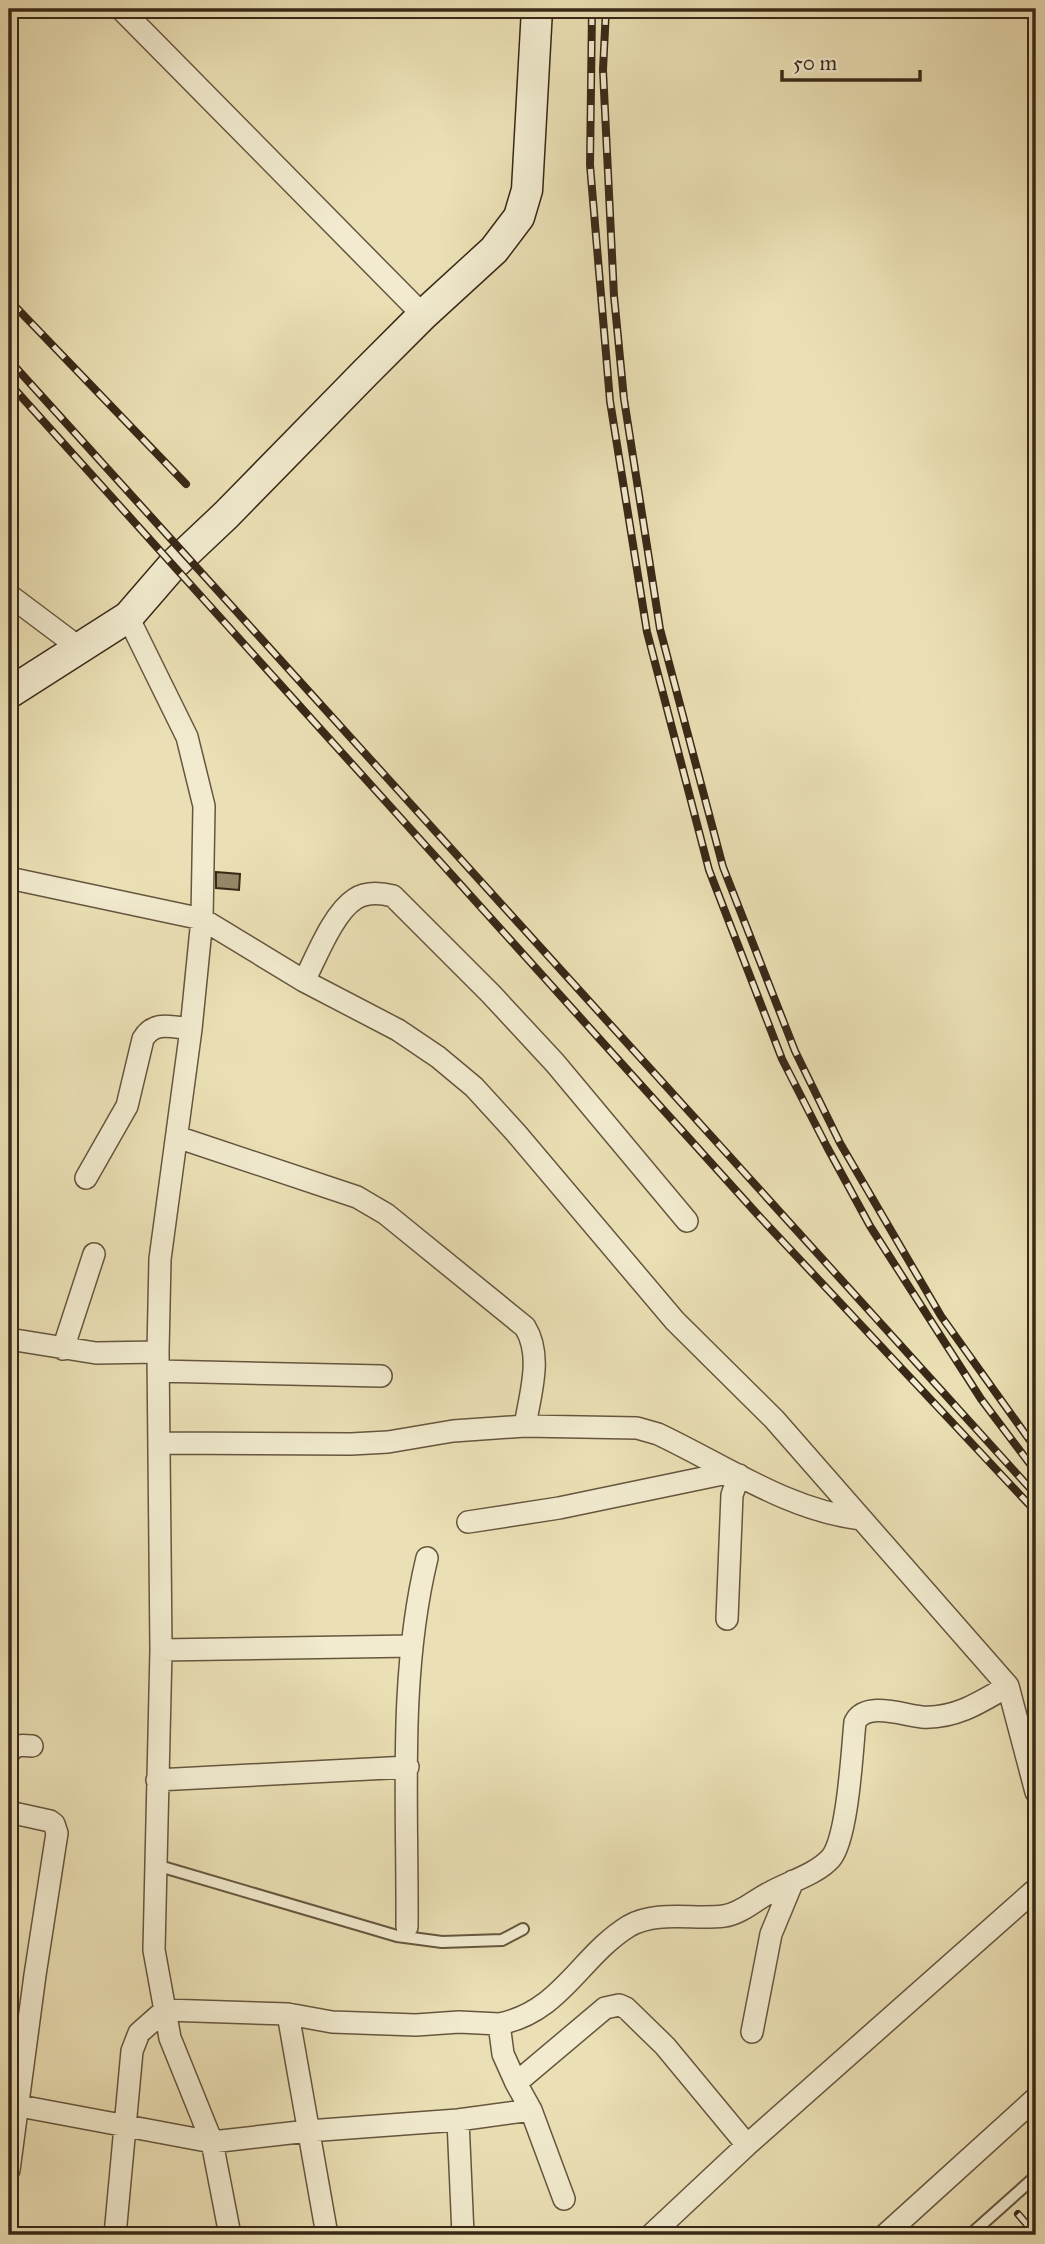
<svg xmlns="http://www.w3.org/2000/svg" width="1045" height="2244" font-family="'IM FELL Great Primer',serif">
  <rect width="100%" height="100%" fill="#ebe0b5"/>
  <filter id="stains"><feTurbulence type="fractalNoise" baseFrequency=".00286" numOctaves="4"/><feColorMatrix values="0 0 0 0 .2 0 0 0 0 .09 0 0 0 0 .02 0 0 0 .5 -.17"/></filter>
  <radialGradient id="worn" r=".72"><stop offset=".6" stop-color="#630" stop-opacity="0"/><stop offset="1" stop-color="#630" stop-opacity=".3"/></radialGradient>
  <path fill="#968869" stroke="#392817" stroke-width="2" d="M216,872L240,874L239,890L216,888Z"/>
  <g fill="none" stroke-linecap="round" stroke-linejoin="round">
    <g stroke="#66563e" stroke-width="14">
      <path id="lane" d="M1029,9L1036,17
        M156,1865L397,1936L442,1942L502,1940L523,1929
        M970,2235L1036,2176"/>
    </g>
    <g stroke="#66563e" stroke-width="24">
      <path id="street" d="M121,9L423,315
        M9,595L81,649
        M128,617L187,737L204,806L202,919L191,1029L160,1259L158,1352L161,1650L154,1950L170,2038L212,2142L230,2235
        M9,878L202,919L304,981L398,1030L438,1057L474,1087L516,1133L675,1321L774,1419L1008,1686L1036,1792
        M304,981C316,958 333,913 355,899C366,892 381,893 393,896L491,994L555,1063L687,1221
        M177,1137L357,1197L386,1214L525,1327C543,1356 530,1394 525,1426L637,1428L658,1434C724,1465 787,1510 861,1519
        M86,1178L127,1106L143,1039C154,1020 172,1027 191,1029
        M9,1339L96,1353L158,1352
        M63,1349L94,1254
        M158,1371L381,1376
        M159,1443L351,1444L388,1442L453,1431L525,1426
        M468,1522L559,1508L732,1472
        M727,1619L732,1495L739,1475
        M161,1650L412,1646
        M9,1753C15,1744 22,1745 32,1746
        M157,1780L408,1767
        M9,1812L50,1821L54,1824L57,1833L35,1975L9,2170
        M407,1927C408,1805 398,1677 427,1558
        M288,2014L327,2235
        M499,2024C561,2012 580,1956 629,1926C657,1910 694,1920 724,1916C741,1914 756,1899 771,1892C789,1882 817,1874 831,1858C848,1837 852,1751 855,1722C866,1701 903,1715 922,1717C955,1719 981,1702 1008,1686
        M752,2032L771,1934L793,1881
        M9,2104L212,2142L308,2131L458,2120L531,2110L516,2083L605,2008L619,2005L626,2008L665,2046L747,2145
        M531,2110L564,2199
        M458,2120L463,2235
        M115,2235L132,2051L139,2033L165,2010L288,2014L332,2022L416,2025L459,2022L499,2024L503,2054L516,2083
        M651,2235L747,2145L1036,1889
        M885,2235L1036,2098"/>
    </g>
    <g stroke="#392817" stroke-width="33">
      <path id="secondary" d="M9,693L128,617L173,565L226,515L366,372L423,315L494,250L519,217L527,190L537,9"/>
    </g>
    <use href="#lane" stroke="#f2ebcf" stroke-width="10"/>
    <use href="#street" stroke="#f2ebcf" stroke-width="21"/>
    <use href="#secondary" stroke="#f2ebcf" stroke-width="30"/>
    <g stroke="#392817" stroke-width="8">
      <path id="rail" d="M592,9L590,165L610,401L647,632L709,870L782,1059L827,1147L870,1226L981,1399L1036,1472
        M606,9L603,70L614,296L624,399L660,629L723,867L795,1051L840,1143L941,1316L1036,1449
        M9,300L186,484
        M9,360L1036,1495
        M9,383L758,1215L1036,1512
        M1018,2214L1036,2235"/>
    </g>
    <use href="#rail" stroke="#f2ebcf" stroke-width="5" stroke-dasharray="16" stroke-linecap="butt"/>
  </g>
  <rect width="1045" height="2244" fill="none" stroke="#ebe0b5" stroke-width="35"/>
  <rect x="10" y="10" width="1024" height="2223" fill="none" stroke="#392817" stroke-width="3.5"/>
  <rect x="18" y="18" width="1010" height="2209" fill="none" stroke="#392817" stroke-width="2"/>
  <path d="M782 70v10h138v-10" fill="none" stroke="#392817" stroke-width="3.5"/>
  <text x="793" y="70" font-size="21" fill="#392817" stroke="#f2ebcf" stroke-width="5" paint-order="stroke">50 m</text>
  <rect width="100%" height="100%" filter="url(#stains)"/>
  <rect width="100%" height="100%" fill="url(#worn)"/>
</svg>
